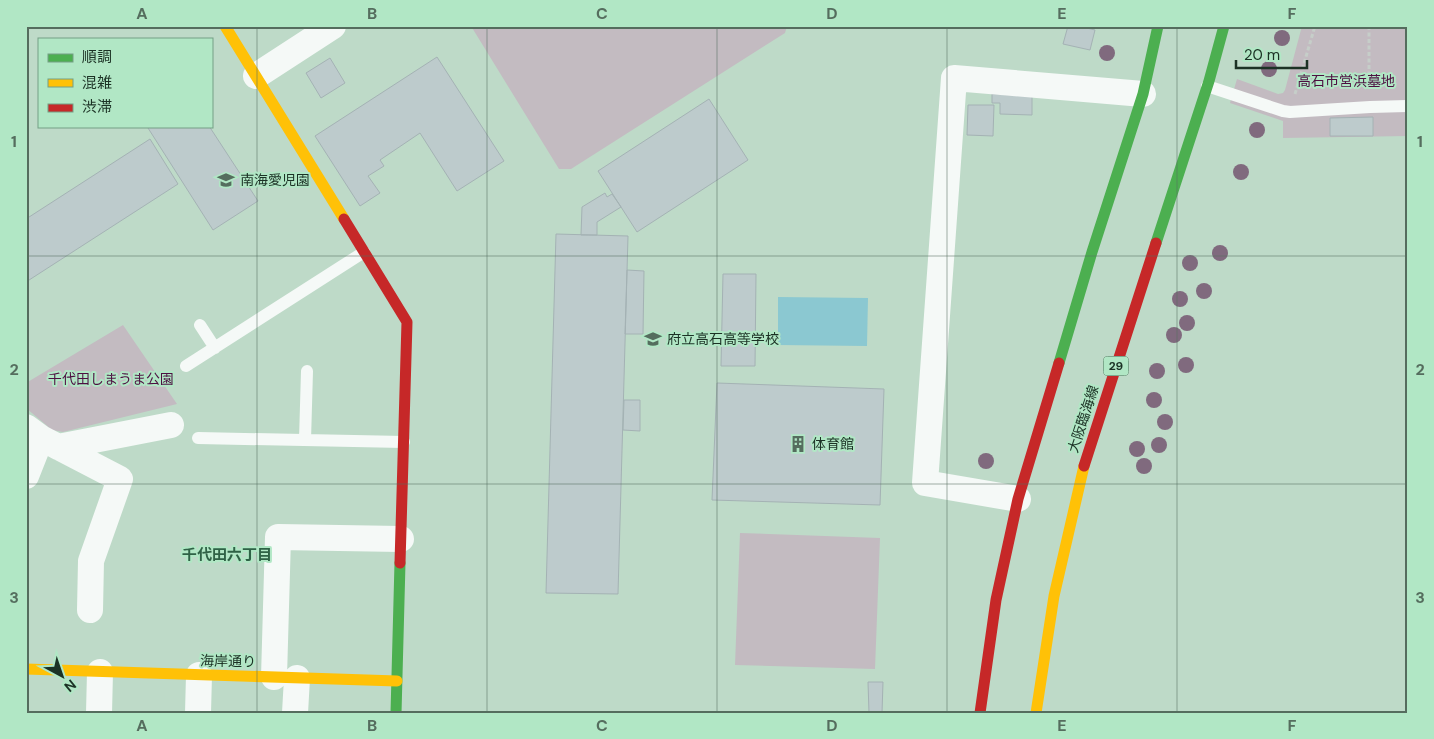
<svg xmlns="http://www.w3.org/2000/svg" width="1434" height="739" font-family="'DM Sans','Noto Sans JP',sans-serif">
  <rect width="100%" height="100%" fill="#bedac8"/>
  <path fill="#c3bbc1" d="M471,26H787L785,33L571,169H559Z
    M1302,26H1408V136L1283,138V121L1230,103L1237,79L1278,94L1283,93L1285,90Z
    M123,325L177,404L63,432L52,430L26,408V383Z
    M740,533L880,538L875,669L735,665Z"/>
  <path fill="#8bc8d1" d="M778,297L868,298L867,346L778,345Z"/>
  <path fill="#bdcbcc" stroke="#a4b2b4" d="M1068,26H1079L1095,30L1090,50L1063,44Z
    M437,57L504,161L457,191L420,133L380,160L384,166L368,176L380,193L360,206L315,136Z
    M330,58L345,83L321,98L306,73Z
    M992,94L1032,96V115L1000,114V103H992Z
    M709,99L748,160L637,232L598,171Z
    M968,105H994L993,136L967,135Z
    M1373,117V136H1330V118Z
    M151,126H209L258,201L213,230L148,128Z
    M150,139L178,184L26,282V219Z
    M605,193L607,197L612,194L621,207L597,222V235H581L582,207Z
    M556,234L628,236L618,594L546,593Z
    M627,270L644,271L643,334H625Z
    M723,274H756L755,366H721Z
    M717,383L884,389L880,505L712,500Z
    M624,400H640V431L623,430Z
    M868,682H883L882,713H869Z"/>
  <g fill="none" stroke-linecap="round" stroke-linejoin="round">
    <path stroke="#c6cec9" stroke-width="3" stroke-dasharray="4 2.5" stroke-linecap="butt" d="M1369,26V91
      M1407,26V88
      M1295,94L1315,26"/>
    <path stroke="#f5f9f7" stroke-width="12" d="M1207,86L1283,111L1290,112L1370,107L1407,106
      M200,325L215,348
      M186,366L364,252
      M198,438L404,442
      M305,440L307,371"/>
    <path stroke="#f5f9f7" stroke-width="26" d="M256,76L333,26
      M26,427L41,438L120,479L91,561L90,610
      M58,447L171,425
      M26,476L41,438
      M1018,499L925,483L954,78L1143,94
      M274,677L278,537L401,539
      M99,713L100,672
      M198,713L199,675
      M295,713L297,678"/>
    <path stroke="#4caf50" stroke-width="11" d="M1156,243L1209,81L1224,26
      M1059,363L1092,252L1143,94L1158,26
      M396,713L400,563"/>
    <path stroke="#ffc107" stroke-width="11" d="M225,26L344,219
      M26,669L397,681
      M1036,713L1054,596L1084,466"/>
    <path stroke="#c62828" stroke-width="11" d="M344,219L407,322L400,563
      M1084,466L1156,243
      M980,713L996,600L1018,499L1059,363"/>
  </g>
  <g fill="#806a7e">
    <circle cx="1282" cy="38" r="8"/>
    <circle cx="1107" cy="53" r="8"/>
    <circle cx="1269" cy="69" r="8"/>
    <circle cx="1257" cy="130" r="8"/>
    <circle cx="1241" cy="172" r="8"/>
    <circle cx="1220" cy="253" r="8"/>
    <circle cx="1190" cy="263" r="8"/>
    <circle cx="1204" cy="291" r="8"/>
    <circle cx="1180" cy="299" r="8"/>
    <circle cx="1187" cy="323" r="8"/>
    <circle cx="1174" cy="335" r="8"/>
    <circle cx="1186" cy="365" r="8"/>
    <circle cx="1157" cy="371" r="8"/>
    <circle cx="1154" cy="400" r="8"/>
    <circle cx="1165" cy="422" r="8"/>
    <circle cx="1159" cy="445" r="8"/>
    <circle cx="1137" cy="449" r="8"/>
    <circle cx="986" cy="461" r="8"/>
    <circle cx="1144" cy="466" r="8"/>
  </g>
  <path fill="none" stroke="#556d5e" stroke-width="1" stroke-opacity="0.55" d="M257,26V713M487,26V713M717,26V713M947,26V713M1177,26V713M26,256H1408M26,484H1408"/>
  <defs>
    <g id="school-bare" transform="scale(1.35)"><path d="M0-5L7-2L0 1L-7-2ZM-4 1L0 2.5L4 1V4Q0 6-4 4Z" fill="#556d5e" stroke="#b1e7c5" stroke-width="2.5" paint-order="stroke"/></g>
    <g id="building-bare" transform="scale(1.35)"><path d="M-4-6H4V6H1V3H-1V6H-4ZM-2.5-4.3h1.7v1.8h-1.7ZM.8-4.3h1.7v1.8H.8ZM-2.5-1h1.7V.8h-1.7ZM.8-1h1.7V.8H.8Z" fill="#556d5e" stroke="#b1e7c5" stroke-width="2.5" paint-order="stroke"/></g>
  </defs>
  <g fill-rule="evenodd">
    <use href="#school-bare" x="226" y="180"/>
    <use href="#school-bare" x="653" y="339"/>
    <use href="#building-bare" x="798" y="444"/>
  </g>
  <g text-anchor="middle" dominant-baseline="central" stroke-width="4" stroke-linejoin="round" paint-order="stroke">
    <rect fill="#b1e7c5" stroke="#496855" stroke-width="1" x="1103.5" y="356.5" width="25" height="19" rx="4"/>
    <g font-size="12" font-weight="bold" fill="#1c3225">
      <text x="1116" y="366">29</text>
    </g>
    <g font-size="14" fill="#4d0f41" stroke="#b1e7c5">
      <text x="1346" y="81">高石市営浜墓地</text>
      <text x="111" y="379">千代田しまうま公園</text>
    </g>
    <g font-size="14" fill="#1c3225" stroke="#b1e7c5" text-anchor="start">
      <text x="240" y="180">南海愛児園</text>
      <text x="667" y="339">府立高石高等学校</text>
      <text x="812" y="444">体育館</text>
    </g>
    <g font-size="14" fill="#1c3225" stroke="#b1e7c5">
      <text transform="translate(1083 419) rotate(-72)">大阪臨海線</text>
      <text transform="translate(228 661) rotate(1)">海岸通り</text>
    </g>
    <g font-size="15" font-weight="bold" fill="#2f6246" stroke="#b1e7c5">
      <text x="227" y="555">千代田六丁目</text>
    </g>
  </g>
  <rect width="1434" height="739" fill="none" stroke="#b1e7c5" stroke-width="55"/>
  <rect x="38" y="38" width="175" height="90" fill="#b1e7c5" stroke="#759f85"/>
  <rect x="48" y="54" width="25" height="8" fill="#4caf50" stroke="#759f85"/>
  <text x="82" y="62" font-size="15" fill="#1c3225">順調</text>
  <rect x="48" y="79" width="25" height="8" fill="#ffc107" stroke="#759f85"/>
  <text x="82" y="88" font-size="15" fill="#1c3225">混雑</text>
  <rect x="48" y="104" width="25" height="8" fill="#c62828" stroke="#759f85"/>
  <text x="82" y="112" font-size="15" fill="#1c3225">渋滞</text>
  <g transform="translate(62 676) rotate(140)" stroke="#b1e7c5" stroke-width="4" paint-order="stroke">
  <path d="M0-4L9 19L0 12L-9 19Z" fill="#1c3225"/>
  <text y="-8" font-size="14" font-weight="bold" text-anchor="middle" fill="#1c3225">N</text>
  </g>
  <path d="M1236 60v8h71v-8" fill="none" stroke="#1c3225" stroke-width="2.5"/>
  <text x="1244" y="60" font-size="15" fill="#1c3225" stroke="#b1e7c5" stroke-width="4" paint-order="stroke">20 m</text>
  <rect x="28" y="28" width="1378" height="684" fill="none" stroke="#556d5e" stroke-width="2"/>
  <g font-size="16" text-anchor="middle" font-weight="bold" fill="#556d5e">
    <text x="142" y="19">A</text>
    <text x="372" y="19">B</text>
    <text x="602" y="19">C</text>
    <text x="832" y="19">D</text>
    <text x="1062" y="19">E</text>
    <text x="1292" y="19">F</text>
    <text x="14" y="147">1</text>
    <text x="1420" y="147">1</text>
    <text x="14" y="375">2</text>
    <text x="1420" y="375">2</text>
    <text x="14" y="603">3</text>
    <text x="1420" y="603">3</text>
    <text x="142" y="731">A</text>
    <text x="372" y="731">B</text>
    <text x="602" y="731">C</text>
    <text x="832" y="731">D</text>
    <text x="1062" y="731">E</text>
    <text x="1292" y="731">F</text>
  </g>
</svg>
